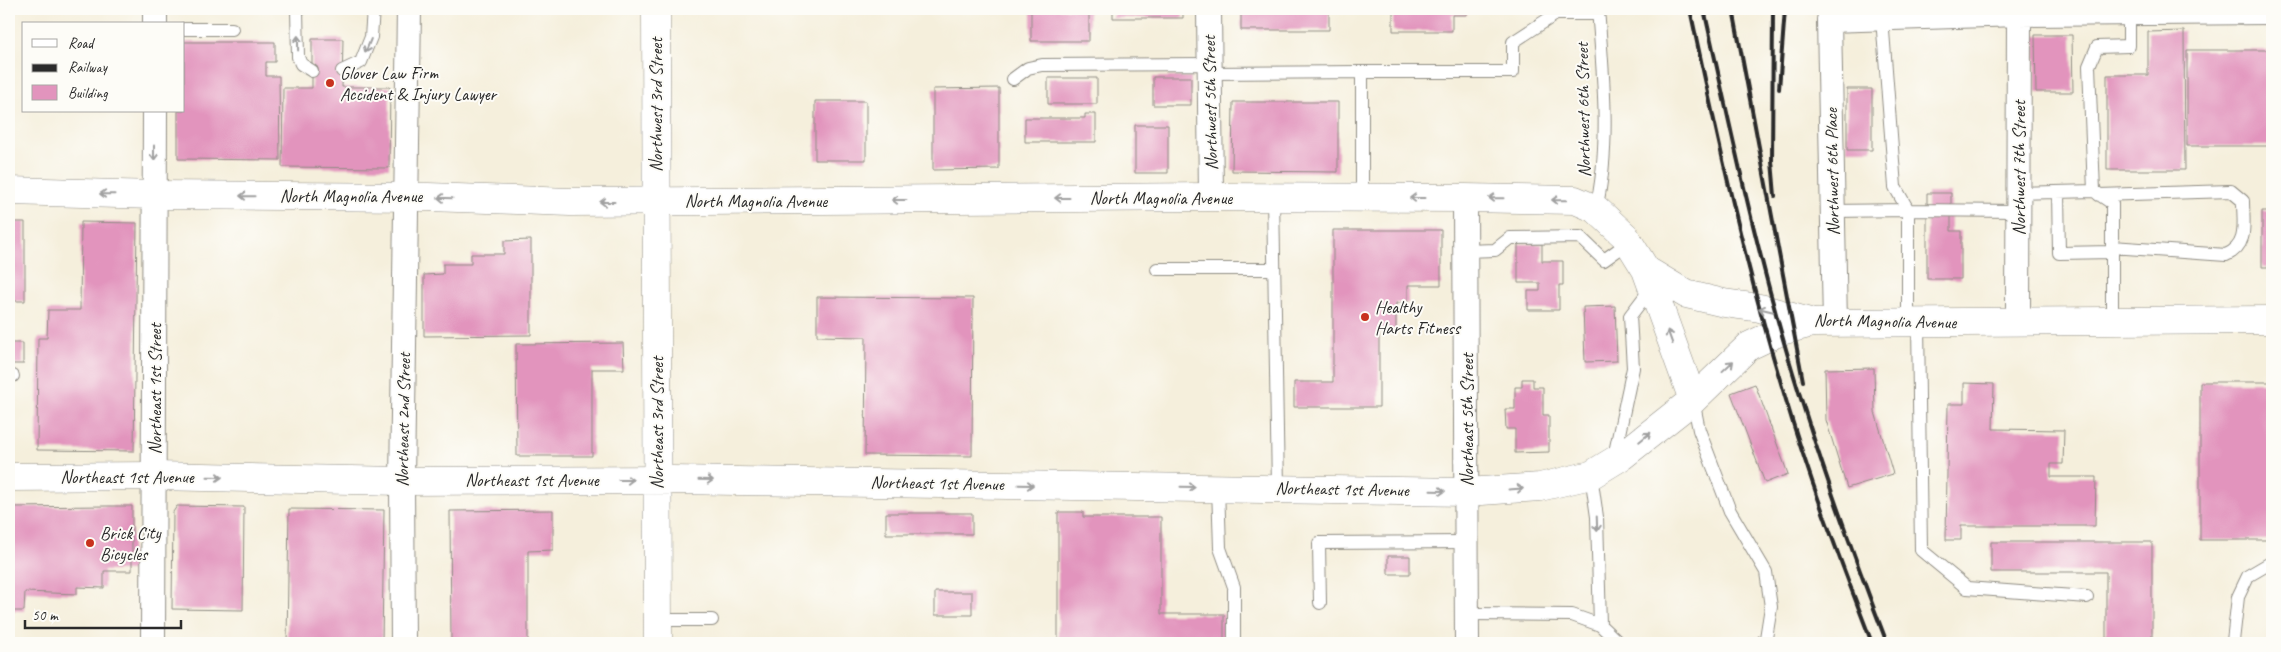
<svg xmlns="http://www.w3.org/2000/svg" width="2281" height="652" font-family="Caveat,sans-serif">
  <rect width="100%" height="100%" fill="#fdfcf7"/>
  <filter id="ink" filterUnits="userSpaceOnUse"><feTurbulence type="fractalNoise" baseFrequency=".02" numOctaves="2"/><feDisplacementMap in="SourceGraphic" scale="10" xChannelSelector="R" yChannelSelector="G"/><feConvolveMatrix kernelMatrix="1 2 1 2 8 2 1 2 1" color-interpolation-filters="sRGB"/></filter>
  <filter id="wash" filterUnits="userSpaceOnUse"><feTurbulence type="fractalNoise" baseFrequency=".0096" numOctaves="4" result="noise"/><feDisplacementMap in="SourceGraphic" scale="20" xChannelSelector="R" yChannelSelector="G"/><feGaussianBlur stdDeviation="1.12" result="paint"/><feColorMatrix in="noise" values="0 0 0 0 0 0 0 0 0 0 0 0 0 0 0 0 0 1.4 0 .05"/><feComposite in="paint" operator="in"/></filter>
  <g filter="url(#wash)">
    <rect width="100%" height="100%" fill="#f5efdc"/>
    <g id="blocks">
      <path fill="#e294bd" d="M1031,9H1089V41H1031Z
        M1113,9H1183V18H1113Z
        M1241,9H1329V30H1241Z
        M1393,9H1467V15H1452V31H1393Z
        M2184,31L2185,170H2107V75H2148V32Z
        M2035,35H2072L2073,92H2036Z
        M312,39H343L342,87H390L389,168L282,167L283,88H312Z
        M184,42H275V62H266V76H279L280,160L178,159V111H184Z
        M2187,50H2272V146H2187Z
        M1153,77H1191V105H1153Z
        M1048,78H1097V104H1048Z
        M999,88V169L933,170V89Z
        M1847,89H1872V150H1847Z
        M815,101H866V160H815Z
        M1233,102H1338V172L1232,171Z
        M1085,114H1096V142H1025V118H1085Z
        M1135,125H1168V173H1135Z
        M1927,193H1951V231H1961V279H1927Z
        M2262,211H2272V267H2262Z
        M9,222H25V301H9Z
        M81,222L137,223L134,451L37,450L38,338H47L48,310H80Z
        M1333,230H1441V285H1408V303H1396V332H1379V407H1294V382H1333Z
        M531,240V335L424,336V275L443,274V264H471V254H504V241Z
        M1518,244H1542V261H1563V285H1559V310H1528V291H1540V283H1518Z
        M817,297L973,298L972,456L865,455L866,337L817,336Z
        M1615,306L1617,361L1585,362L1583,307Z
        M9,343H23V364H9Z
        M623,343L624,369H592V456H517L516,344Z
        M1874,368L1875,412L1893,474L1847,488L1826,420L1825,369Z
        M1522,379H1533V387H1543V415H1549V452L1515,453V429H1506L1505,409H1515V387H1522Z
        M2200,382H2272V540H2200Z
        M1964,383L1994,384L1993,429L2064,430L2063,464H2051V477H2096L2095,526H1961V540H1946L1948,404H1964Z
        M1755,384L1788,474L1765,483L1731,393Z
        M105,506H132V571H104V588L77,587V594L25,592L24,611H9V507Z
        M177,506L244,507L243,610L172,609L173,512Z
        M289,509L384,510L382,643H287Z
        M553,510V550L528,551V643H451L450,511Z
        M1058,512H1083V517H1161V614H1224V643H1058Z
        M886,513H972V534H886Z
        M1991,542H2152V641H2106V572H1991Z
        M1388,556H1410V574H1388Z
        M935,592H972V615H935Z"/>
    </g>
  </g>
  <g filter="url(#ink)">
    <use href="#blocks" fill-opacity="0" stroke="#908d84" stroke-width="1"/>
    <g fill="none" stroke-linecap="round" stroke-linejoin="round">
      <g stroke="#908d84" stroke-width="14">
        <path id="lane" d="M297,9L298,57L301,64L312,71
          M1882,18L1895,187L1908,210L2019,211
          M184,29H232
          M342,71L361,62L371,37L373,9
          M1362,72H1513V42L1556,14H1599
          M1209,73L1362,72V198
          M1013,79L1028,68L1042,65L1209,64
          M2058,192L2059,253L2112,252
          M2019,193L2094,191
          M2099,195L2231,191L2243,201C2243,223 2249,245 2226,255L2112,247
          M1273,197L1278,488
          M1596,209C1611,145 1603,74 1598,9
          M1833,211L1908,210V323
          M1466,251L1495,250L1510,238L1580,237L1604,260L1629,242
          M1157,269H1274
          M2112,321V203L2094,191L2089,66L2097,47L2129,46V13
          M1918,322L1921,550L1967,588L2087,597
          M9,376H13
          M1693,400L1699,430L1730,511L1766,572L1771,607L1766,638L1761,643
          M1614,457L1633,368L1630,316L1652,287
          M1591,475L1597,517L1600,625
          M1218,487L1220,548L1234,587V643
          M1320,603L1319,543L1467,542
          M1467,614L1572,615L1600,625L1619,643
          M658,620H712
          M2233,641L2238,597L2248,576L2272,562"/>
      </g>
      <g stroke="#908d84" stroke-width="26">
        <path id="street" d="M155,9V24
          M1209,9L1211,197
          M1465,198L1467,643
          M2018,322L2019,14
          M1835,324L1829,20L2019,14L2272,12
          M153,643L155,111
          M403,643L402,481L409,9"/>
      </g>
      <g stroke="#908d84" stroke-width="29">
        <path id="secondary" d="M656,9L658,643
          M9,191L155,195L428,197L570,202L1211,197L1465,198L1575,200L1596,209L1625,236L1646,270L1686,294L1724,303L1760,308L1813,323L2272,320
          M1646,270L1693,400
          M9,477L155,476L402,481L672,480L1467,492L1540,487L1591,475L1622,456L1693,400L1749,346L1781,331L1813,323"/>
      </g>
      <use href="#lane" stroke="#fff" stroke-width="12"/>
      <use href="#street" stroke="#fff" stroke-width="24"/>
      <use href="#secondary" stroke="#fff" stroke-width="28"/>
      <path stroke="#2b2b2b" stroke-width="4" d="M1690,9C1717,137 1745,265 1783,390C1808,476 1840,560 1872,643
        M1704,9C1728,117 1751,226 1781,332C1811,438 1848,541 1887,643
        M1733,9L1803,381
        M1773,9L1772,161L1775,196
        M1779,89L1785,9"/>
    </g>
    <defs><path id="oneway-shaft" d="M-6 0H5M1.5-3L5.5 0L1.5 3" fill="none" stroke-width="1.6" stroke-linecap="round" stroke-linejoin="round" transform="scale(1.25)"/></defs>
    <g stroke="#a0a0a0">
      <use href="#oneway-shaft" transform="translate(298 43) rotate(-91)"/>
      <use href="#oneway-shaft" transform="translate(368 46) rotate(112)"/>
      <use href="#oneway-shaft" transform="translate(154 153) rotate(90)"/>
      <use href="#oneway-shaft" transform="translate(107 194) rotate(-179)"/>
      <use href="#oneway-shaft" transform="translate(247 196) rotate(-179)"/>
      <use href="#oneway-shaft" transform="translate(445 198) rotate(-178)"/>
      <use href="#oneway-shaft" transform="translate(1062 198) rotate(180)"/>
      <use href="#oneway-shaft" transform="translate(1417 198) rotate(180)"/>
      <use href="#oneway-shaft" transform="translate(1496 198) rotate(-179)"/>
      <use href="#oneway-shaft" transform="translate(899 200) rotate(180)"/>
      <use href="#oneway-shaft" transform="translate(1559 200) rotate(-179)"/>
      <use href="#oneway-shaft" transform="translate(607 202) rotate(180)"/>
      <use href="#oneway-shaft" transform="translate(1766 310) rotate(-167)"/>
      <use href="#oneway-shaft" transform="translate(1670 337) rotate(-110)"/>
      <use href="#oneway-shaft" transform="translate(1728 366) rotate(-43)"/>
      <use href="#oneway-shaft" transform="translate(1645 437) rotate(-39)"/>
      <use href="#oneway-shaft" transform="translate(215 477) rotate(1)"/>
      <use href="#oneway-shaft" transform="translate(626 480)"/>
      <use href="#oneway-shaft" transform="translate(706 480) rotate(1)"/>
      <use href="#oneway-shaft" transform="translate(1026 485) rotate(1)"/>
      <use href="#oneway-shaft" transform="translate(1188 487) rotate(1)"/>
      <use href="#oneway-shaft" transform="translate(1516 489) rotate(-4)"/>
      <use href="#oneway-shaft" transform="translate(1438 491) rotate(1)"/>
      <use href="#oneway-shaft" transform="translate(1597 524) rotate(88)"/>
    </g>
  </g>
  <g fill="#c8321e" stroke="#fdfcf7" stroke-width="2">
    <circle cx="330" cy="83" r="5"/>
    <circle cx="1365" cy="317" r="5"/>
    <circle cx="90" cy="543" r="5"/>
  </g>
  <g text-anchor="middle" dominant-baseline="central" stroke-width="4" stroke-linejoin="round" paint-order="stroke">
    <g font-size="18" fill="#2b2b2b" stroke="#fdfcf7" text-anchor="start">
      <text x="340" y="73">Glover Law Firm<tspan x="340" dy="21">Accident &amp; Injury Lawyer</tspan></text>
      <text x="1375" y="307">Healthy<tspan x="1375" dy="21">Harts Fitness</tspan></text>
      <text x="100" y="533">Brick City<tspan x="100" dy="21">Bicycles</tspan></text>
    </g>
    <g font-size="18" fill="#2b2b2b" stroke="#fdfcf7">
      <text transform="translate(1210 103) rotate(-91)">Northwest 5th Street</text>
      <text transform="translate(656 105) rotate(-90)">Northwest 3rd Street</text>
      <text transform="translate(1583 110) rotate(-91)">Northwest 6th Street</text>
      <text transform="translate(2019 168) rotate(-90)">Northwest 7th Street</text>
      <text transform="translate(1832 172) rotate(-91)">Northwest 6th Place</text>
      <text x="351" y="196">North Magnolia Avenue</text>
      <text x="1161" y="198">North Magnolia Avenue</text>
      <text x="756" y="201">North Magnolia Avenue</text>
      <text transform="translate(1885 321) rotate(1)">North Magnolia Avenue</text>
      <text transform="translate(155 389) rotate(-90)">Northeast 1st Street</text>
      <text transform="translate(403 420) rotate(-89)">Northeast 2nd Street</text>
      <text transform="translate(1467 420) rotate(-90)">Northeast 5th Street</text>
      <text transform="translate(657 423) rotate(-90)">Northeast 3rd Street</text>
      <text x="127" y="477">Northeast 1st Avenue</text>
      <text x="532" y="480">Northeast 1st Avenue</text>
      <text transform="translate(937 483) rotate(1)">Northeast 1st Avenue</text>
      <text transform="translate(1342 489) rotate(1)">Northeast 1st Avenue</text>
    </g>
  </g>
  <rect width="2281" height="652" fill="none" stroke="#fdfcf7" stroke-width="30"/>
  <rect x="22" y="22" width="162" height="90" fill="#fdfcf7" stroke="#a9a8a5"/>
  <rect x="32" y="39" width="25" height="8" fill="#ffffff" stroke="#a9a8a5"/>
  <text x="68" y="48" font-size="15" fill="#2b2b2b">Road</text>
  <rect x="32" y="64" width="25" height="8" fill="#2b2b2b" stroke="#a9a8a5"/>
  <text x="68" y="72" font-size="15" fill="#2b2b2b">Railway</text>
  <rect x="32" y="85" width="25" height="15" fill="#e294bd" stroke="#a9a8a5"/>
  <text x="68" y="98" font-size="15" fill="#2b2b2b">Building</text>
  <path d="M25 620v8h156v-8" fill="none" stroke="#2b2b2b" stroke-width="2.5"/>
  <text x="32" y="620" font-size="15" fill="#2b2b2b" stroke="#fdfcf7" stroke-width="4" paint-order="stroke">50 m</text>
</svg>
